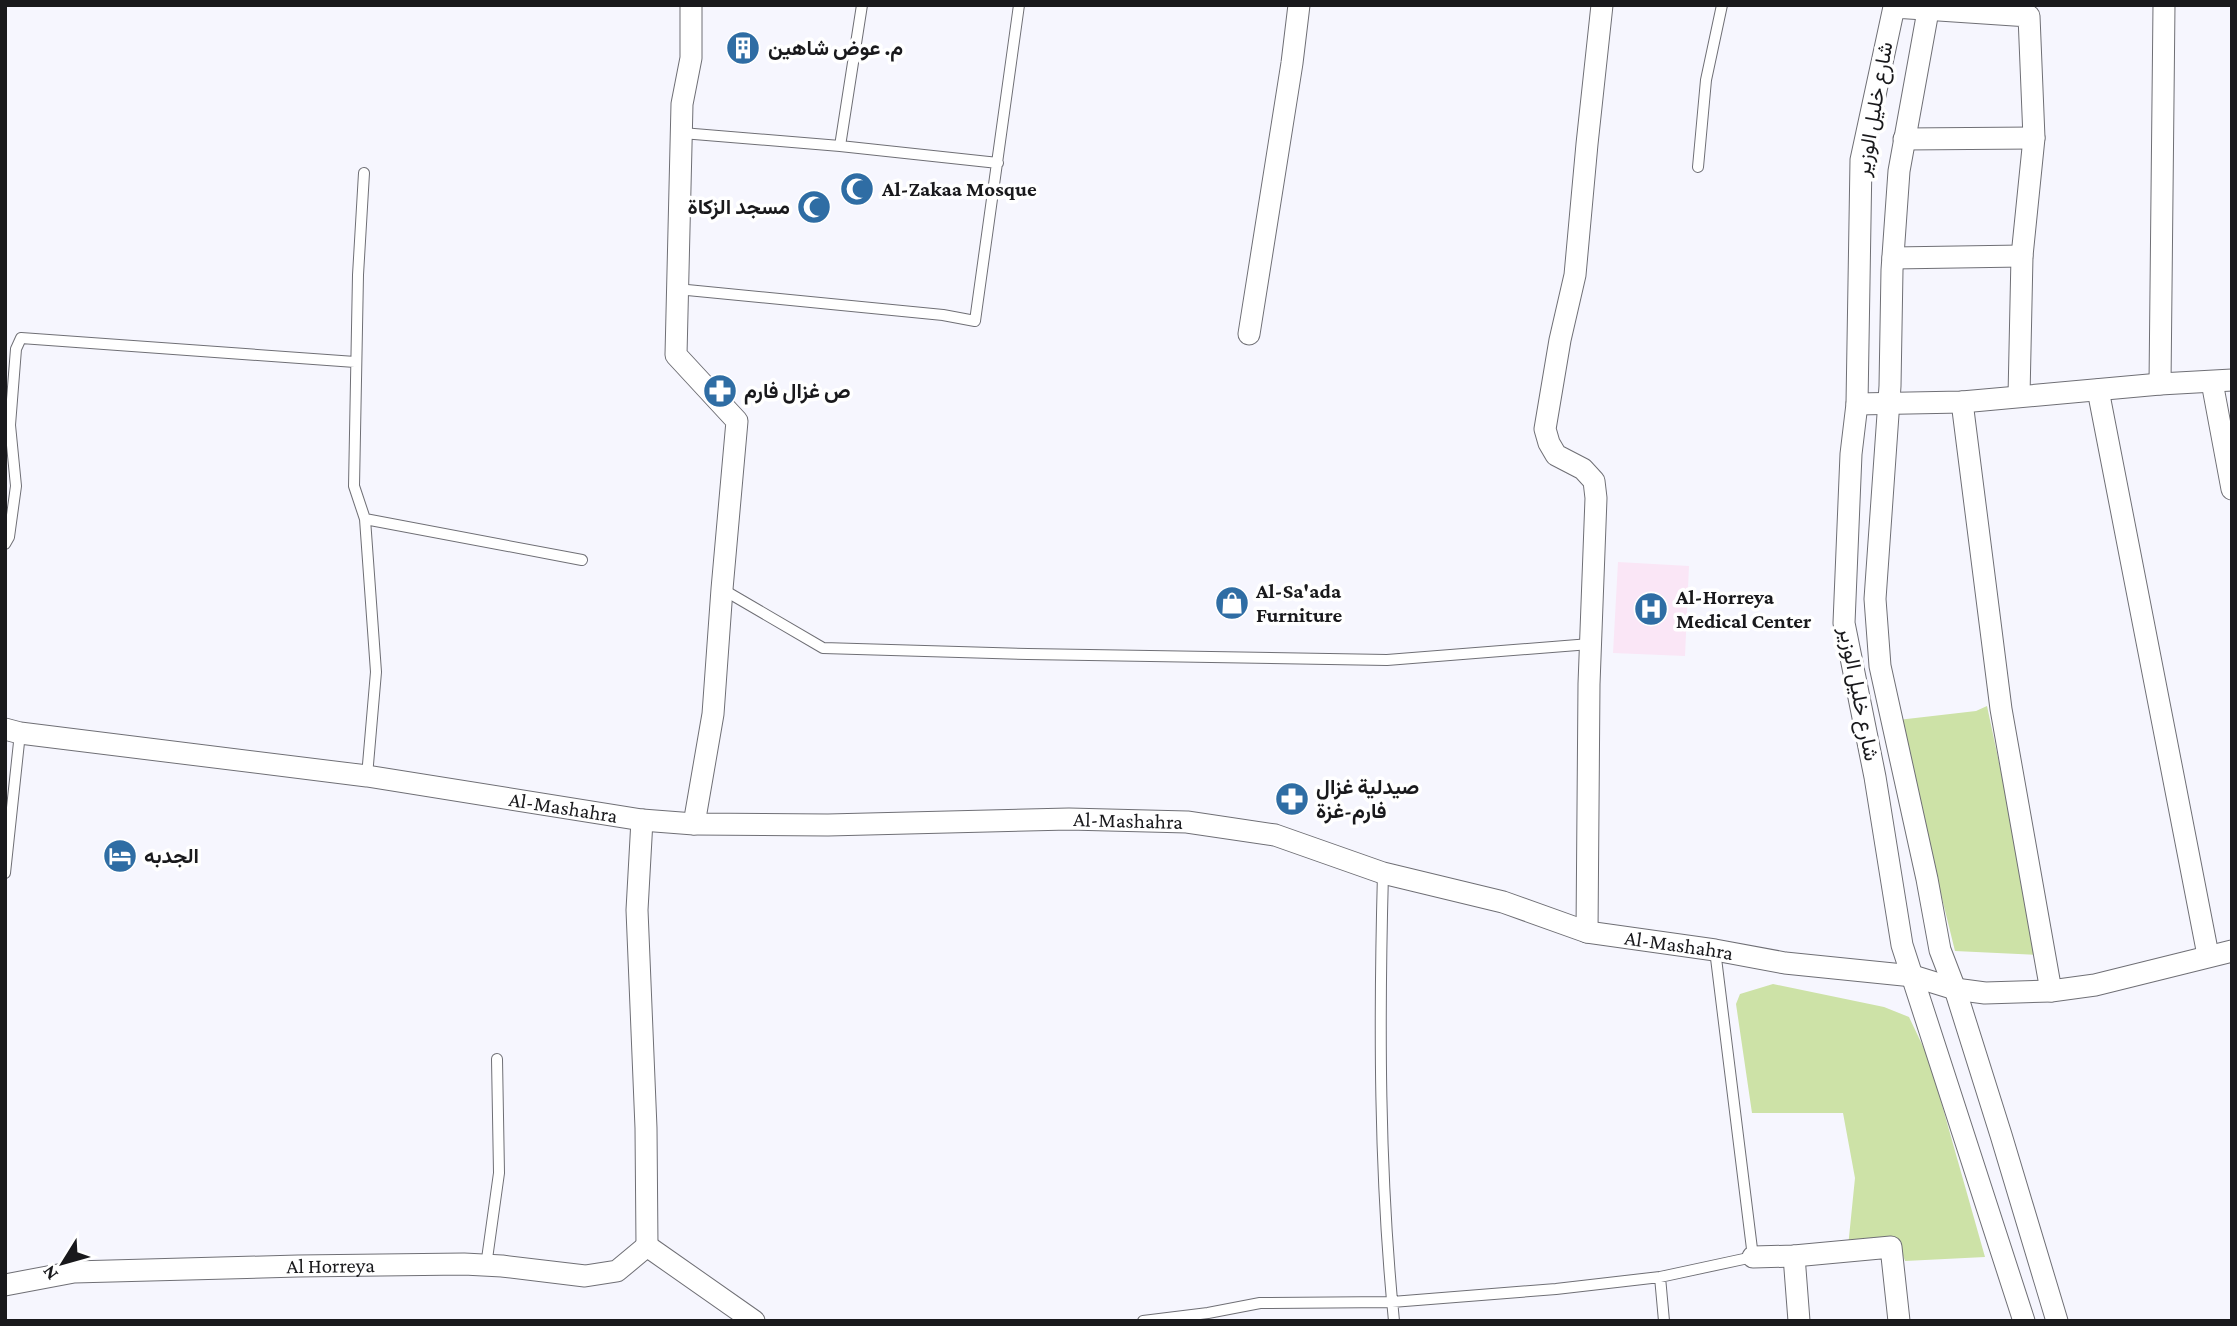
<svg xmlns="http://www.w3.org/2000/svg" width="2237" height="1326" font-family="'Crimson Pro',Vazirmatn,serif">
  <rect width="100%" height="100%" fill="#f6f6fe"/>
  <path fill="#fae6f6" d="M1618,562L1689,566L1685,656L1613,653Z"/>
  <path fill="#cde2a7" d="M1987,706L2040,955L1955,951L1898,720L1976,711Z
    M1773,984L1884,1007L1909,1017L1929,1059L1985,1257L1905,1261L1898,1242L1848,1247L1855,1178L1843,1113H1752L1736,1004L1740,994Z"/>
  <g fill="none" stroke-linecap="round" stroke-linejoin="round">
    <g stroke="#6f6f75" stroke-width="12">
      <path id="service" d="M682,133L840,146L998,163
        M840,146L862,5
        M1698,167L1706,80L1722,5
        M364,173L358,275L354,486L365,519L376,672L367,776
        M677,289L943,315L975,321L1019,5
        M365,519L582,560
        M5,544L9,537L16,486L10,425L16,349L21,338L355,362
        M722,589L823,648L1028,654L1387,660L1590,644
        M5,873L20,733
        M1383,873C1379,1022 1379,1172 1394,1321
        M486,1266L499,1173L497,1059
        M1660,1277L1664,1321
        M1143,1321L1208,1313L1260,1303L1392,1302L1556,1289L1660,1277L1753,1257L1715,950"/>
    </g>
    <g stroke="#6f6f75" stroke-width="23">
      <g id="minor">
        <path d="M691,5V58L682,104L676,355L737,421L722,589L713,714L694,824"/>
        <path d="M1928,11L1899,171L1892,270L1890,386L1875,599L1880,666L1927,879L1940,950L1955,989L2001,1135L2057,1321"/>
        <path d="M1904,139L2034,138"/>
        <path d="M1893,258L2022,256"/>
        <path d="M1249,334L1292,63L1299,5"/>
        <path d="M2212,382L2232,489"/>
        <path d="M2160,384L2164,5"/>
        <path d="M2098,390L2208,955"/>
        <path d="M2019,396L2022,256L2034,138L2029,16L1894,7L1861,160L1857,404L1851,454L1844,623L1875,777L1902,945L2024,1321"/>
        <path d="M1962,402L2001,709L2051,991"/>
        <path d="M1857,404L1962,402L2160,384L2232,380"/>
        <path id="s1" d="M5,729L20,733L367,776L642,820L694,824L828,825L1069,819L1187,822L1275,835L1383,873L1503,902L1587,932L1715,950L1785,963L1913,976L1955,989L1985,993L2051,991L2095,985L2232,951"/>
        <path d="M642,820L637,910L646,1128L647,1246"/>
        <path d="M1587,932L1589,684L1596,498L1594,481L1583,469L1556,455L1549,443L1545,429L1560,340L1575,275L1587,144L1602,5"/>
        <path d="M647,1246L754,1321"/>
        <path d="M1794,1256L1799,1321"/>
        <path d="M1753,1257L1794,1256L1891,1247L1899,1321"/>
        <path id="s2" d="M5,1285L74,1272L298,1266L464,1264L502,1266L585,1276L617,1271L647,1246"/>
      </g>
    </g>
    <use href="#service" stroke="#fff" stroke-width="10"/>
    <use href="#minor" stroke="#fff" stroke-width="21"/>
  </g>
  <defs>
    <g id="building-disc" transform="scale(1.75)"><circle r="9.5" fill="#2f6da4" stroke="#fff"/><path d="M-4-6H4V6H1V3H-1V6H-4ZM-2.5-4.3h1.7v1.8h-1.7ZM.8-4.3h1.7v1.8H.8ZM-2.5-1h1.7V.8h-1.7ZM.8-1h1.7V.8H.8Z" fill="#fff"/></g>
    <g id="mosque-disc" transform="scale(1.75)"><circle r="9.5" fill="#2f6da4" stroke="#fff"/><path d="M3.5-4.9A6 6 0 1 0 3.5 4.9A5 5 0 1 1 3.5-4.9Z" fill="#fff"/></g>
    <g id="pharmacy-disc" transform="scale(1.75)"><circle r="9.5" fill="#2f6da4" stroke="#fff"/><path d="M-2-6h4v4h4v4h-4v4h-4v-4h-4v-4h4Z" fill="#fff"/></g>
    <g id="shop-disc" transform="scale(1.75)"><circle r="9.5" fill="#2f6da4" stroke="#fff"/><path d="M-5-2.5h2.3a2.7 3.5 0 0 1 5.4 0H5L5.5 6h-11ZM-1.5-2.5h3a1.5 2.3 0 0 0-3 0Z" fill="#fff"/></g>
    <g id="hospital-disc" transform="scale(1.75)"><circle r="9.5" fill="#2f6da4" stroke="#fff"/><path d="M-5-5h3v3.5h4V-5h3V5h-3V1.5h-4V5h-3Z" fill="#fff"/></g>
    <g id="hotel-disc" transform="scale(1.75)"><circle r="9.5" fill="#2f6da4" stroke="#fff"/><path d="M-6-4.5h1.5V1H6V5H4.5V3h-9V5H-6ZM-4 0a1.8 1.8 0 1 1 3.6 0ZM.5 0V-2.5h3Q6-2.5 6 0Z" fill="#fff"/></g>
  </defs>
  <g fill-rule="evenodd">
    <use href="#building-disc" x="743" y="48"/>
    <use href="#mosque-disc" x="857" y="189"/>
    <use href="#mosque-disc" x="814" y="207"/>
    <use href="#pharmacy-disc" x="720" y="391"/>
    <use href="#shop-disc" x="1232" y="603"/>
    <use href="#hospital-disc" x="1651" y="609"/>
    <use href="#pharmacy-disc" x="1292" y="799"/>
    <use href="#hotel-disc" x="120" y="856"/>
  </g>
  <g text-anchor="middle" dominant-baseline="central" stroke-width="7" stroke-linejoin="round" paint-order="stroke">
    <g font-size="21" font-weight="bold" fill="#19191c" stroke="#fff" text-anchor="start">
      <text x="768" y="48">م. عوض شاهين</text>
      <text x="882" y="189">Al-Zakaa Mosque</text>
      <text x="790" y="207" text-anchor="end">مسجد الزكاة</text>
      <text x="744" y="391">ص غزال فارم</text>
      <text x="1256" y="591">Al-Sa'ada<tspan x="1256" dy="24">Furniture</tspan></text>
      <text x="1676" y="597">Al-Horreya<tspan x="1676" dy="24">Medical Center</tspan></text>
      <text x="1316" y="787">صيدلية غزال<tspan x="1316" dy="24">فارم-غزة</tspan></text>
      <text x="144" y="856">الجدبه</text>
    </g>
    <g font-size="21" fill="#19191c" stroke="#fff">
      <text transform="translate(1874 109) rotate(-80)">شارع خليل الوزير</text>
      <text transform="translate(1859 694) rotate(79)">شارع خليل الوزير</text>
      <text stroke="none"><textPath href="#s1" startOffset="564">Al-Mashahra</textPath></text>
      <text stroke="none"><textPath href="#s1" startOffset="1130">Al-Mashahra</textPath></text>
      <text stroke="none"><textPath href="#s1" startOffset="1698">Al-Mashahra</textPath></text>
      <text stroke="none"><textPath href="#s2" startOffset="327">Al Horreya</textPath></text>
    </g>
  </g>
  <rect width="2237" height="1326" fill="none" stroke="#19191c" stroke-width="14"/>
  <g transform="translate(63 1263) rotate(233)" stroke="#ffffff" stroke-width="5" paint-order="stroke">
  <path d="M0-5L12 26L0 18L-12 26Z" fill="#19191c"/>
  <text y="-10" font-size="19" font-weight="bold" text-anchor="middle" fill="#19191c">N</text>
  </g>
</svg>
